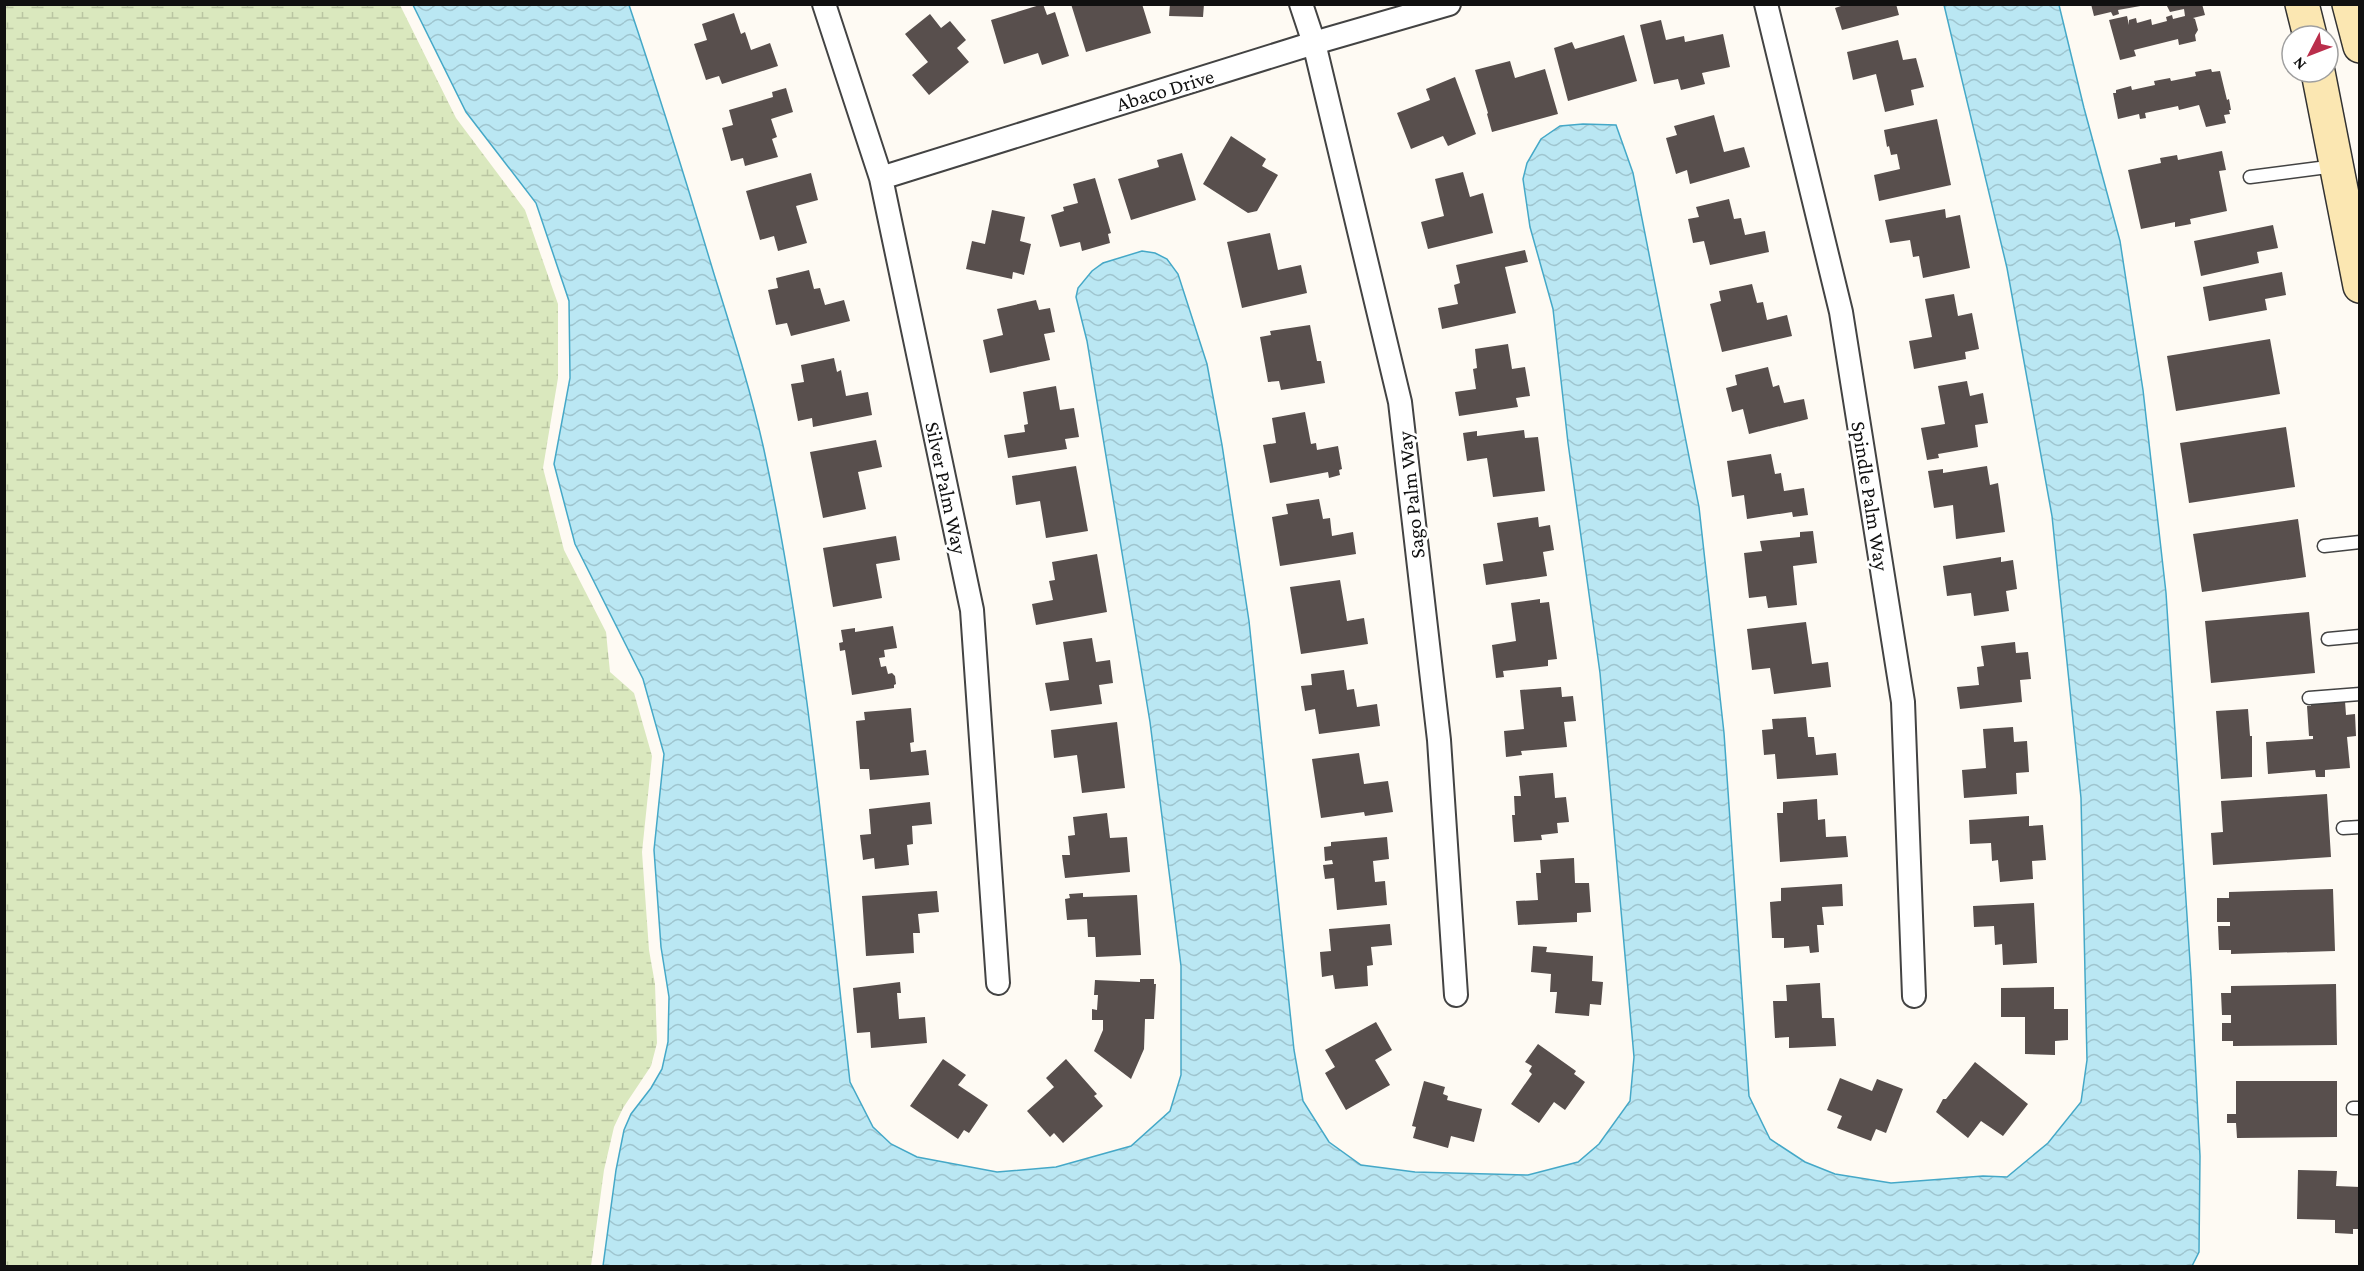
<svg xmlns="http://www.w3.org/2000/svg" width="2364" height="1271" font-family="'Crimson Pro',serif">
  <defs>
    <pattern id="wetland-marsh" width="20" height="14" patternUnits="userSpaceOnUse" patternTransform="scale(1.5)"><rect width="20" height="14" fill="#dae8be"/><path d="M1 5h8M5 5V1M11 12h8M15 12V8" fill="none" stroke="#bac6a2"/></pattern>
    <pattern id="water-waves" width="16" height="10" patternUnits="userSpaceOnUse" patternTransform="scale(1.5)"><rect width="16" height="10" fill="#bae7f3"/><path d="M0 5q4-4 8 0t8 0" fill="none" stroke="#9fc5cf"/></pattern>
  </defs>
  <rect width="100%" height="100%" fill="#fefaf3"/>
  <path fill="url(#wetland-marsh)" d="M5,4L400,5L456,118L525,210L558,304V378L543,468L564,550L606,632L610,672L634,693L652,756L642,852L649,950L655,984L657,1043L651,1066L623,1108L614,1127L604,1170L591,1266H5Z"/>
  <path fill="url(#water-waves)" stroke="#45a8c7" stroke-width="1.5" d="M413,5H629C659,94 687,184 714,274C732,332 751,391 764,450C809,658 826,871 850,1082L873,1127L891,1144L917,1157L997,1172L1056,1167L1131,1146L1170,1111L1181,1075V966L1150,722L1087,341L1076,297L1078,288L1092,271L1103,263L1142,251L1155,253L1167,259L1178,274L1207,364L1222,445L1249,621L1294,1050L1303,1101L1329,1142L1361,1165L1415,1172L1528,1175L1578,1162L1599,1144L1630,1101L1634,1057L1600,673L1568,443L1553,309L1530,227L1523,179L1527,163L1541,139L1560,126L1583,124L1616,125L1633,173L1699,507L1724,733L1749,1096L1770,1139L1805,1162L1835,1174L1891,1183L1983,1176L2007,1177L2048,1143L2081,1102L2087,1060L2081,798L2052,516L2007,268L1944,5H2059L2084,108L2120,241L2143,390L2166,593L2191,977L2200,1156L2199,1252L2192,1266H603L616,1170L624,1130L631,1114L651,1088L662,1069L668,1042L669,997L661,947L654,850L664,754L643,679L575,544L554,464L570,378L569,301L536,203L466,112Z"/>
  <path fill="#584f4d" d="M1043,4L1047,15L1055,12L1069,56L1042,65L1038,53L1004,64L991,20Z
    M1071,4H1142L1151,33L1086,52Z
    M1170,4H1204L1203,17L1169,16Z
    M1847,4H1896L1899,15L1842,30L1835,8Z
    M2091,4H2146V5L2118,10L2119,14L2113,16L2111,12L2094,16Z
    M2166,4H2202L2205,15L2193,18L2195,19L2198,30L2195,35L2196,41L2179,45L2178,39L2134,50L2136,56L2120,60L2109,20L2127,16L2129,25V20L2136,18L2137,23L2151,19L2152,25L2167,21L2166,17L2172,15L2173,19L2185,16L2184,9L2170,12Z
    M734,13L741,34L745,32L751,50L770,43L778,66L722,84L719,76L706,80L694,44L707,40L702,24Z
    M930,14L941,28L950,21L966,40L957,48L969,62L929,95L912,75L928,62L905,34Z
    M1661,20L1666,40L1684,36L1685,42L1723,34L1730,67L1702,73L1705,84L1681,90L1678,79L1654,84L1640,25Z
    M1624,35L1637,81L1568,101L1554,48L1572,42L1575,49Z
    M1898,40L1903,60L1916,58L1924,87L1911,90L1914,105L1885,112L1876,74L1853,80L1847,52Z
    M1510,61L1515,78L1545,69L1558,114L1492,132L1487,114L1488,113L1475,70Z
    M2211,69L2212,72L2220,71L2227,100L2229,99L2231,110H2229L2230,114L2224,115L2226,123L2206,127L2199,105L2179,110L2178,106L2145,113L2146,118L2140,119L2139,114L2118,119L2113,93H2116V90L2131,86L2132,90L2155,85L2154,81L2170,78L2171,81L2196,76L2195,72Z
    M1455,77L1476,134L1448,146L1443,136L1411,149L1397,113L1430,100L1426,89Z
    M786,88L793,112L771,119L777,137L772,139L778,157L745,166L743,158L731,161L722,128L733,125L729,110L773,97L772,92Z
    M1714,115L1724,152L1744,147L1750,167L1690,184L1687,170L1676,174L1666,138L1677,135L1674,126Z
    M1937,119L1951,185L1879,201L1874,175L1900,169L1897,154L1891,155L1889,146L1887,147L1884,130Z
    M1231,136L1266,159L1262,166L1278,175L1257,211L1248,213L1203,184Z
    M2222,151L2226,170L2219,171L2227,211L2190,219L2191,224L2175,227V222L2141,229L2128,170L2161,163L2160,158L2177,155L2178,160Z
    M1182,153L1196,200L1131,220L1118,179L1159,167L1157,160Z
    M1463,172L1470,197L1483,193L1493,233L1428,249L1421,222L1444,216L1435,179Z
    M811,173L818,200L796,206L807,243L778,251L774,236L760,240L746,191Z
    M1095,178L1111,233L1108,234L1110,243L1082,251L1080,242L1060,247L1051,215L1064,211L1063,207L1078,203L1073,184Z
    M1729,199L1734,219L1741,218L1745,235L1765,231L1769,252L1710,265L1704,241L1693,243L1688,219L1699,217L1696,207Z
    M1945,209L1946,218L1960,215L1970,268L1923,278L1919,256L1913,257L1910,240L1890,243L1885,220Z
    M992,210L1025,217L1020,241L1031,244L1024,275L1013,272L1012,279L966,269L972,241L985,244Z
    M2273,225L2278,248L2257,252L2259,263L2201,276L2194,241Z
    M1270,233L1278,270L1301,265L1307,293L1242,308L1227,242Z
    M1525,250L1528,262L1505,267L1516,313L1442,329L1438,308L1458,304L1454,285L1460,283L1456,265Z
    M809,270L814,289L820,288L825,305L844,300L850,321L791,336L787,323L776,325L768,290L778,288L776,278Z
    M2282,272L2286,295L2265,299L2267,310L2209,321L2203,287Z
    M1752,284L1757,303L1763,302L1767,320L1787,315L1792,336L1722,352L1710,304L1721,301L1719,291Z
    M1954,294L1958,316L1972,313L1979,349L1965,352L1966,359L1914,369L1909,341L1932,337L1925,299Z
    M1036,300L1039,310L1050,308L1055,332L1044,334L1050,360L990,373L983,340L1003,335L997,309Z
    M1310,325L1317,361H1321L1325,383L1281,390L1279,381L1268,382L1260,337L1271,335L1270,331Z
    M2270,339L2280,394L2176,411L2167,356Z
    M1508,344L1512,369L1525,367L1530,396L1516,398L1518,407L1459,416L1455,392L1476,389L1473,369L1477,368L1475,349Z
    M834,358L837,372L841,370L846,396L868,392L872,415L813,427L812,418L798,421L791,384L804,382L801,365Z
    M1768,367L1773,387L1779,385L1784,403L1804,399L1808,419L1749,434L1743,409L1732,412L1726,388L1737,385L1735,375Z
    M1967,381L1970,396L1983,393L1988,423L1975,425L1978,447L1938,454L1939,458L1927,460L1921,428L1945,424L1938,386Z
    M1056,386L1060,410L1074,408L1079,437L1065,439L1067,449L1008,458L1004,435L1025,432L1024,425L1028,424L1023,392Z
    M1305,412L1311,444L1316,443L1317,450L1338,446L1342,469L1339,470L1340,475L1329,478L1328,472L1270,483L1263,445L1276,443L1272,418Z
    M2286,427L2295,487L2189,503L2180,443Z
    M1524,430L1525,438L1538,437L1545,491L1493,497L1487,458L1467,461L1463,433L1477,431V436Z
    M876,440L882,467L858,472L866,509L823,518L810,452Z
    M1771,454L1775,474L1781,473L1784,491L1804,488L1808,515L1793,517L1792,512L1747,519L1744,495L1732,497L1727,461Z
    M1076,466L1088,531L1046,538L1040,501L1016,505L1012,476Z
    M1987,466L1990,485L1998,483L2005,532L1956,539L1953,505L1934,508L1928,471L1943,469V473Z
    M1319,499L1323,519L1330,518L1332,536L1353,532L1356,554L1280,566L1272,517L1288,514L1286,504Z
    M1538,517L1539,527L1550,525L1554,550L1543,552L1547,576L1486,585L1483,564L1503,561L1497,523Z
    M2298,519L2306,577L2202,592L2193,534Z
    M1813,531L1817,563L1793,566L1797,605L1768,608L1766,596L1749,598L1744,553L1762,551L1760,541L1800,537V532Z
    M896,536L900,560L876,564L882,598L833,607L823,548Z
    M1097,554L1107,612L1036,625L1032,604L1053,600L1049,581L1055,580L1052,562Z
    M2001,557V562L2013,560L2017,589L2006,591L2009,611L1974,616L1971,593L1947,596L1943,566Z
    M1340,580L1347,621L1364,618L1368,644L1301,654L1290,587Z
    M1540,599V603L1549,602L1557,659L1548,660V666L1503,671L1504,677L1496,678L1492,645L1516,641L1511,603Z
    M2309,612L2315,673L2211,683L2205,621Z
    M1806,622L1812,664L1828,662L1831,687L1774,694L1770,668L1752,670L1747,629Z
    M893,626L897,648L884,650L885,657L879,658L881,667L886,666L888,674L892,673L895,676L896,684L894,685V688L852,695L845,650L840,651L839,643L843,642L841,630L855,628V632Z
    M1092,638L1096,662L1110,660L1113,683L1099,685L1102,704L1050,711L1045,683L1069,680L1063,642Z
    M2015,642L2016,653L2028,652L2031,679L2020,680L2022,702L1960,709L1957,687L1979,685L1977,667L1984,666L1981,646Z
    M1344,670L1347,690L1354,689L1357,707L1377,704L1380,726L1319,734L1315,709L1305,711L1301,686L1312,685L1311,674Z
    M1561,687L1562,697L1573,696L1576,721L1564,722L1567,747L1521,751L1522,755L1506,757L1504,731L1524,729L1520,690Z
    M2345,701L2346,715L2355,714L2356,736L2347,737L2350,768L2325,770V777H2316L2315,770L2268,774L2266,742L2313,739V736H2309L2307,706H2311V703Z
    M911,708L914,742L910,743L911,752L926,750L929,775L870,780L869,769H860L856,721L865,720L864,712Z
    M2248,709L2250,736H2252V777L2221,779L2216,711Z
    M1806,717L1808,737H1814L1816,755L1836,753L1838,775L1777,779L1775,754L1764,755L1762,730L1773,729L1772,719Z
    M1117,722L1125,788L1082,793L1077,755L1054,758L1051,730Z
    M2013,727L2014,742L2027,741L2029,772L2016,773L2017,794L1964,798L1962,770L1986,768L1983,729Z
    M1359,753L1364,784L1388,781L1393,812L1365,816L1364,812L1321,818L1312,759Z
    M1553,773L1555,798L1566,797L1569,822L1557,823L1558,833L1541,835L1542,840L1514,842L1512,815H1515L1514,796H1521L1519,776Z
    M2327,794L2331,857L2213,865L2211,833L2223,832L2221,801Z
    M1817,799L1818,820L1825,819L1826,837L1846,836L1848,857L1780,862L1777,813H1783V802Z
    M930,802L932,824L912,826L913,844L907,845L909,865L875,869L874,858L863,860L860,835L871,834L869,809Z
    M1107,813L1110,838L1127,837L1130,872L1065,878L1062,855H1070L1068,836L1075,835L1073,817Z
    M2029,816V826L2043,825L2046,860L2032,861L2033,879L2000,882L1998,860L1992,861L1991,843L1970,844L1969,820Z
    M1387,837L1389,859L1373,861L1375,882L1385,881L1387,905L1337,910L1334,878L1325,879L1323,865L1333,864L1332,860L1325,861L1324,847L1331,846V842Z
    M1574,858L1575,883H1589L1591,912L1577,913V922L1518,925L1516,901L1538,900L1536,873H1541L1540,860Z
    M1842,884L1843,906L1822,907L1824,925H1817L1819,952L1810,953L1809,946L1784,948V938H1772L1770,902L1781,901V888Z
    M2333,889L2335,951L2231,954V950H2219L2218,926H2230V922H2217V898H2229V892Z
    M937,891L939,912L918,914L920,933H913L914,953L866,956L862,896Z
    M1083,893V897L1137,895L1141,955L1096,957L1095,937H1088L1087,919L1067,920L1065,899L1070,898L1069,894Z
    M2034,903L2037,963L2003,965L2002,944L1995,945L1994,926L1974,927L1973,906Z
    M1390,924L1392,945L1371,947L1373,965L1367,966L1368,986L1335,989L1333,975L1322,977L1320,952L1331,951L1329,929Z
    M1533,946L1547,947L1546,952L1593,956L1592,981L1603,982L1601,1005L1590,1004L1589,1016L1555,1013L1557,992H1550L1551,974L1531,972Z
    M1140,979H1154V984H1156L1154,1019H1145L1144,1049L1131,1079L1094,1051L1103,1030V1020H1092V1009L1097,1010L1098,995H1094L1095,980L1140,982Z
    M900,982L901,993H897L899,1019L925,1017L927,1043L871,1048L870,1032L857,1033L853,988Z
    M1820,983L1822,1018H1834L1836,1046L1789,1048V1037L1775,1038L1773,1001H1787L1786,985Z
    M2336,984L2337,1045L2233,1046V1041H2222V1023H2231V1015H2222L2221,993H2231V986Z
    M2054,987V1009H2068V1040L2055,1041V1055L2025,1054V1017H2001V988Z
    M1376,1022L1392,1050L1375,1060L1390,1085L1346,1110L1325,1073L1335,1067L1325,1050Z
    M1538,1044L1576,1071L1574,1074L1585,1082L1565,1110L1554,1102L1539,1123L1511,1104L1532,1074L1529,1071L1532,1066L1525,1062Z
    M943,1059L966,1075L958,1085L988,1105L969,1133L964,1130L958,1139L910,1106Z
    M1066,1059L1097,1094L1094,1096L1103,1106L1063,1143L1054,1133L1050,1137L1027,1111L1054,1087L1046,1078Z
    M1975,1062L2028,1104L2003,1136L1981,1121L1968,1138L1936,1112L1943,1099H1946Z
    M1840,1078L1872,1091L1877,1079L1903,1089L1886,1133L1876,1129L1871,1141L1837,1128L1842,1116L1827,1110Z
    M1424,1081L1445,1087L1443,1094L1448,1096L1447,1100L1482,1109L1474,1142L1451,1136L1448,1148L1413,1138L1416,1127L1412,1126Z
    M2236,1081H2337V1137L2237,1138L2236,1123H2227V1114H2236Z
    M2298,1170L2337,1171L2336,1186L2360,1187V1229H2353V1234L2335,1233V1220L2297,1219Z"/>
  <g fill="none" stroke-linecap="round" stroke-linejoin="round">
    <g stroke="#434343" stroke-width="15">
      <path id="service" d="M2250,177L2335,166
        M2324,546L2360,542
        M2328,639L2360,636
        M2309,698L2360,694
        M2343,828L2360,827
        M2353,1108H2360"/>
    </g>
    <g stroke="#434343" stroke-width="26">
      <path id="minor" d="M824,4L881,178L972,610L998,983
        M1301,4L1314,43L1400,402L1439,740L1456,995
        M1766,4L1841,312L1903,702L1914,996
        M881,178L1314,43L1449,4"/>
    </g>
    <g stroke="#323232" stroke-width="36">
      <path id="secondary" d="M2302,4L2310,36
        M2349,4L2360,46
        M2318,72L2360,286"/>
    </g>
    <use href="#service" stroke="#fff" stroke-width="12"/>
    <use href="#minor" stroke="#fff" stroke-width="22"/>
    <use href="#secondary" stroke="#fbe7b2" stroke-width="33"/>
  </g>
  <g text-anchor="middle" dominant-baseline="central" stroke-width="6" stroke-linejoin="round" paint-order="stroke">
    <g font-size="21" fill="#101010" stroke="#fff">
      <text transform="translate(1165 90) rotate(-17)">Abaco Drive</text>
      <text transform="translate(946 488) rotate(78)">Silver Palm Way</text>
      <text transform="translate(1411 495) rotate(-96)">Sago Palm Way</text>
      <text transform="translate(1870 496) rotate(81)">Spindle Palm Way</text>
    </g>
  </g>
  <rect width="2364" height="1271" fill="none" stroke="#101010" stroke-width="12"/>
  <g transform="translate(2310 54) rotate(228)"><circle r="28" fill="#ffffff" stroke="#9f9f9f" stroke-width="1.5"/>
  <path d="M0-4.5L10 22L0 15L-10 22Z" fill="#ba2e4b"/>
  <text y="-9" font-size="16" font-weight="bold" text-anchor="middle" fill="#101010">N</text>
  </g>
</svg>
